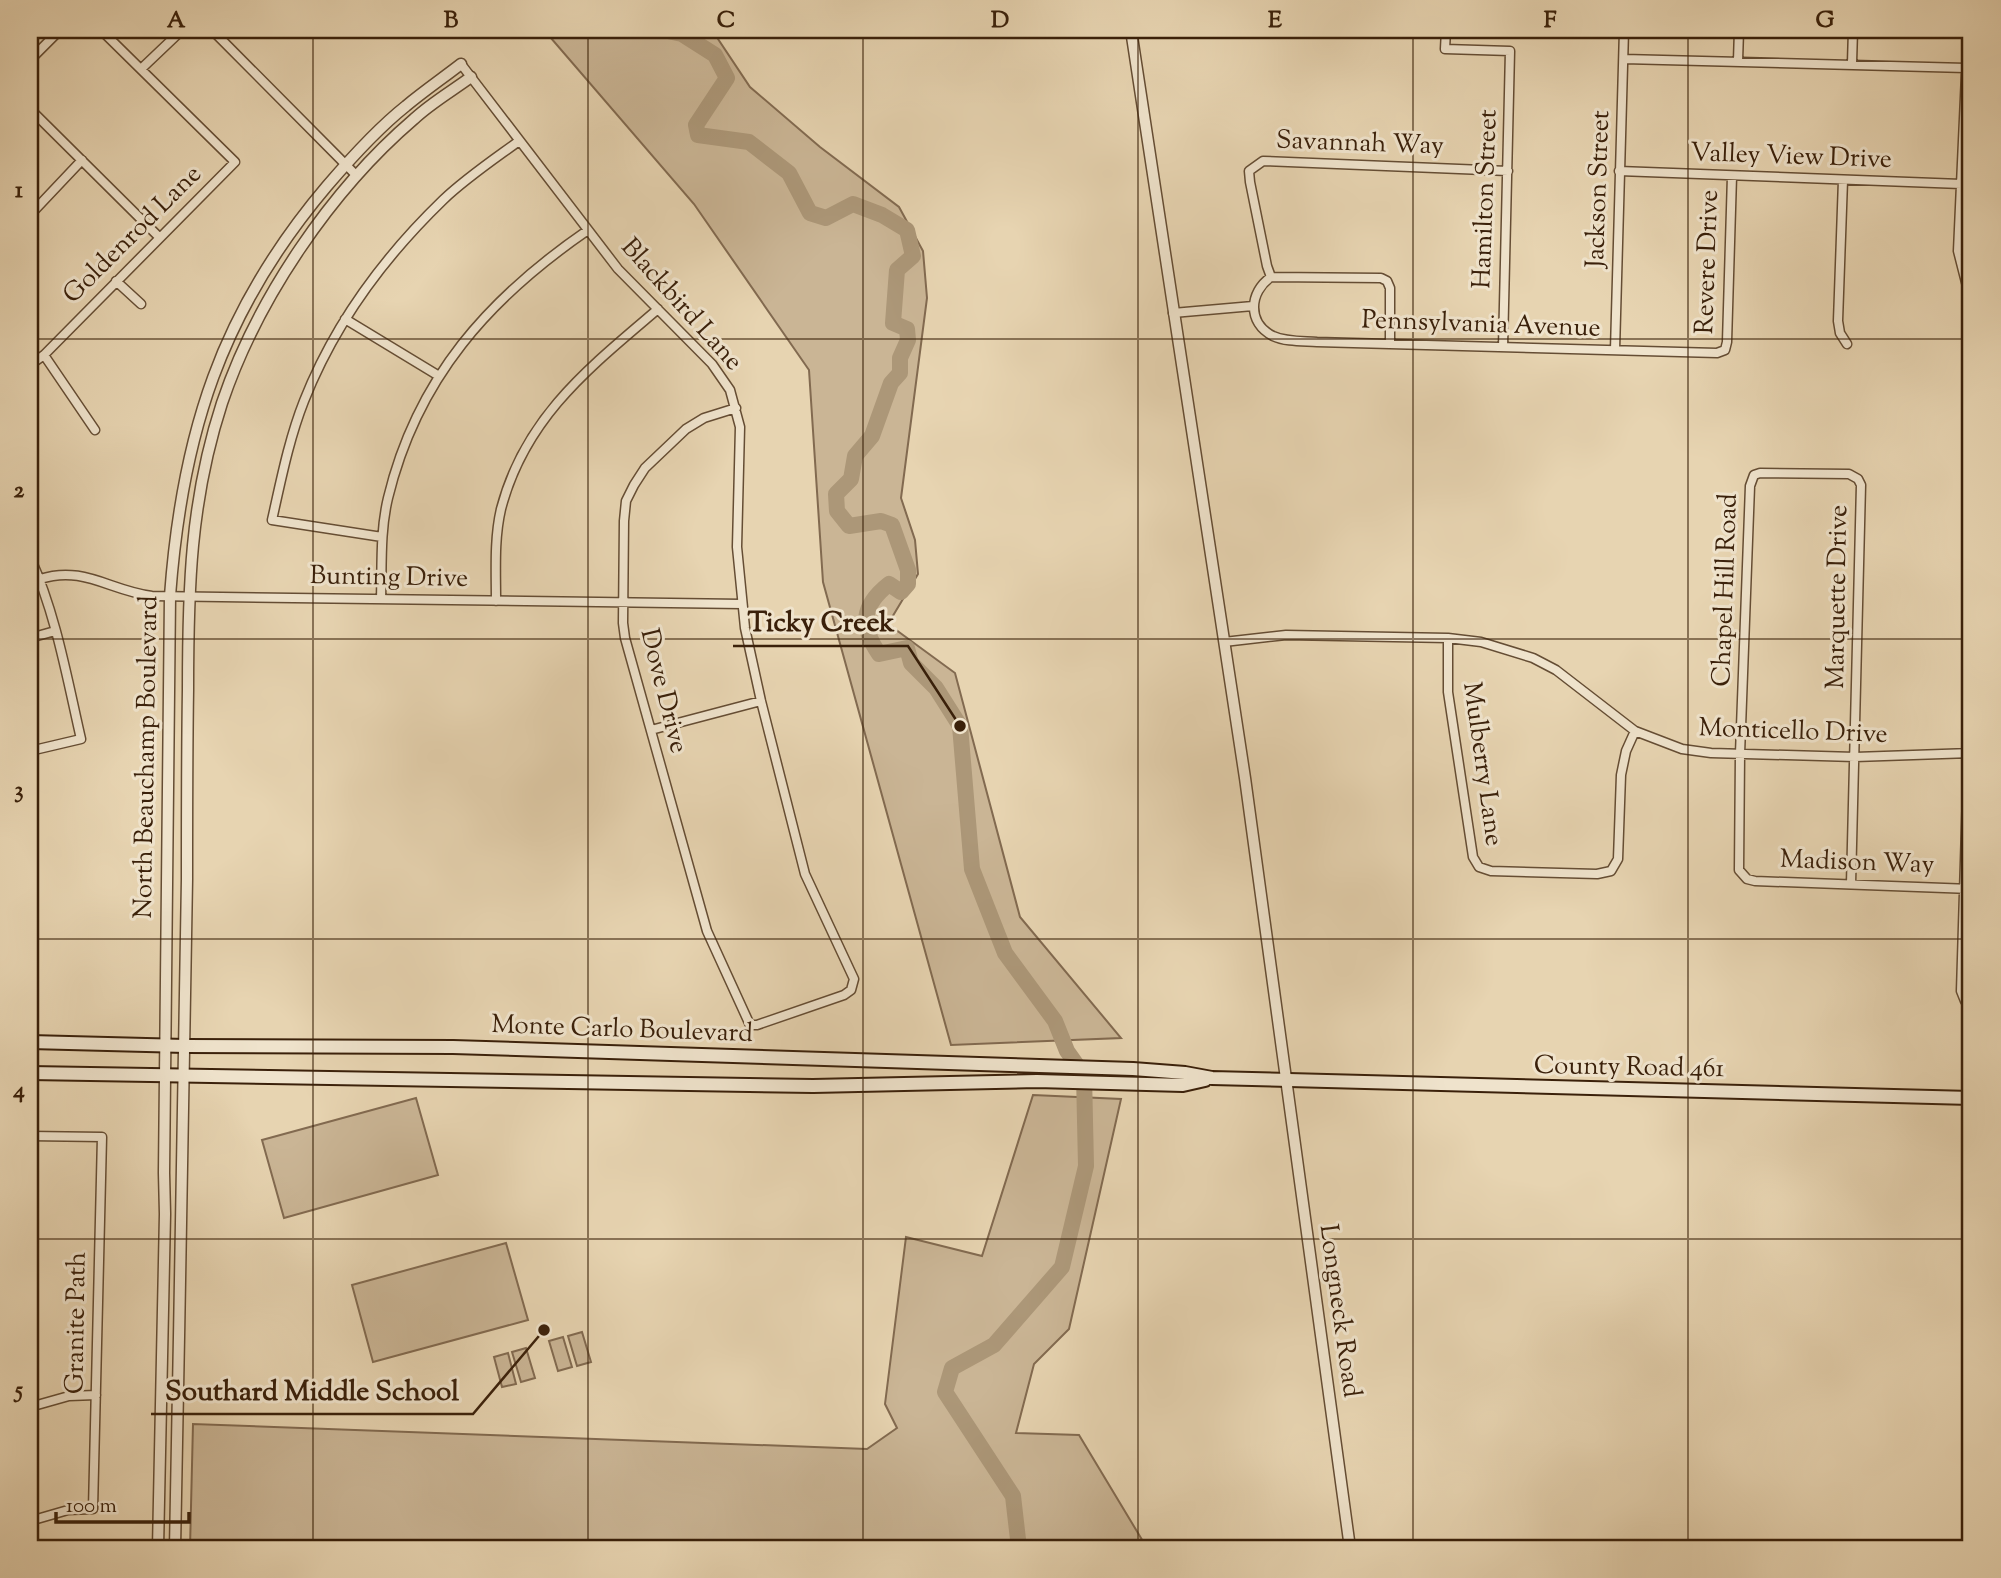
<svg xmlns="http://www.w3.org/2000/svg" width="2001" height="1578" font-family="'Sorts Mill Goudy',serif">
  <rect width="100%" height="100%" fill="#e7d4b1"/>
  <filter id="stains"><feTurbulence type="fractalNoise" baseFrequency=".00286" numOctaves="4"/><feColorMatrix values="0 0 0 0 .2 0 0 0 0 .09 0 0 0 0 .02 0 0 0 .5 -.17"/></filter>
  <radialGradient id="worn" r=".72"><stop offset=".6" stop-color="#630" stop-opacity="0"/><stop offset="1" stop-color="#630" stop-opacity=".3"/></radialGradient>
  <path fill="#cab595" stroke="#826a50" stroke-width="2" d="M544,30H712L750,87L820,147L899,207L923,251L927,298L901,498L915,540L918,574L888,624L955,673L1020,917L1121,1038L951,1045L823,582L809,370L694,204Z
    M1033,1095L1121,1099L1069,1329L1034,1364L1016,1433L1079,1435L1147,1548H190L193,1424L867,1449L897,1428L885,1404L906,1237L982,1256Z
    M416,1098L438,1175L284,1218L262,1140Z
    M506,1243L528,1320L373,1362L352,1285Z
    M582,1332L591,1362L577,1366L568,1336Z
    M563,1337L572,1367L558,1371L549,1341Z
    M526,1348L535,1378L521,1382L512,1352Z
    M508,1353L516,1384L502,1387L494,1357Z"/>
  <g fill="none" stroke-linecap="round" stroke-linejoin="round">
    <path stroke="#ac9778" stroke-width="16" d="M663,30L682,34L715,55L727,78L696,125L698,135L749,142L789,173L810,213L826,218L853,204L882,215L907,230L913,256L897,270L893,323L907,329L908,340L900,358V373L891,383L872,436L855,456L851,479L836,494L837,511L849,526L881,521L892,525L908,570V584L901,592L889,584C861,606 860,626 879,654L907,648L911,663L936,688L960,726L972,869L1005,953L1055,1021L1067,1051L1084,1075L1086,1166L1062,1267L994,1345L952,1368L945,1392L1013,1496L1019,1548"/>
    <g stroke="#654d34" stroke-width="11">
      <path id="minor" d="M212,30L357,176
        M1446,30L1445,49L1510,51L1503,347
        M1968,30L1958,251L1971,302
        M1624,59L1966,68
        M30,60L60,30
        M1738,61L1739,30
        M1852,63L1853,30
        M461,64L618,269L712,364L730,390L740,427L737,547L745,628L761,701L805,874L854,979L851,990L844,995L757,1025H750L707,931L625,638L623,623L624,521L626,501L634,485L645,468L686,429L704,418L736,408
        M141,69L182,30
        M30,109L159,237
        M1619,171L1961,184
        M1843,180L1838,321L1840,333L1847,344
        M30,215L82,160
        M1958,251L1971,249
        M1271,277L1267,266L1250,182L1249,171L1263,161L1508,171
        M116,281L141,304
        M1173,313L1253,306
        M345,319L439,376
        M1390,344V288L1387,281L1381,278L1271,277C1249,292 1247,323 1273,336C1286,342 1303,341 1317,342L1717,353L1725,350L1727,342L1732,176
        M1615,350L1624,30
        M44,355L95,430
        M30,365L44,355L235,162L101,30
        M382,537L272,520C281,480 289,439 304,401C334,325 384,257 443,200C466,178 493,160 519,141
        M30,557C56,614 67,678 81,739L30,751
        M40,579C84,565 110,591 152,596L742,604
        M381,599C382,566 380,531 388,498C417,378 489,298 588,230
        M496,601C496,571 494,539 501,509C525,417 590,367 658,309
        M30,638L55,631
        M1448,638V692L1473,857L1479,867L1491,871L1597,874L1611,871L1618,859L1621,775L1626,751L1635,731
        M1224,642L1286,635L1448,638L1481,642L1533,658L1556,670L1635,731L1682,749L1711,753L1855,757L1971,753
        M1971,664L1961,991L1965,1001L1971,1005
        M651,730L761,701
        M1851,884L1861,485L1858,479L1849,474L1760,473L1754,475L1750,486L1740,754L1739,870L1747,879L1755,881L1971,889
        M30,1136L102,1137L93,1509L68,1510L30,1521
        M30,1407L69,1396L96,1395"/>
    </g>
    <g stroke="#654d34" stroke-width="13">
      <path id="tertiary" d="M1131,30L1245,778L1350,1548
        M158,1548L165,1214L164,1173L170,596C182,434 221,311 327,186C351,158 377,129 406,106C424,91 443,78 461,64
        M175,1548C179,1325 184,1102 187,879C187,816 187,753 188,690C188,589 190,501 222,403C257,299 331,190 414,119C431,103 452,91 471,77"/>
    </g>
    <g stroke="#3a200a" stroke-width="16">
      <path id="secondary" d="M30,1042L185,1046L453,1047L1133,1069L1185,1073L1212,1078L1971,1098
        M30,1073L813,1086L1037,1081L1183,1085L1205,1080"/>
    </g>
    <use href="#minor" stroke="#efe3cc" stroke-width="8"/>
    <use href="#tertiary" stroke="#efe3cc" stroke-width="10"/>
    <use href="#secondary" stroke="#efe3cc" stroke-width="12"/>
  </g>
  <path fill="none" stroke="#3a200a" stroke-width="2" stroke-opacity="0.55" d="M313,30V1548M588,30V1548M863,30V1548M1138,30V1548M1413,30V1548M1688,30V1548M30,339H1971M30,639H1971M30,939H1971M30,1239H1971"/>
  <g text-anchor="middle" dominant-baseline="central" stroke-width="6" stroke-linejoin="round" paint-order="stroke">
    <g font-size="26" fill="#3a200a" stroke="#efe3cc">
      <text transform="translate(1360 144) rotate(2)">Savannah Way</text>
      <text transform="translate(1791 157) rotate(2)">Valley View Drive</text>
      <text transform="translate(1599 189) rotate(-88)">Jackson Street</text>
      <text transform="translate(1486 199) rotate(-88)">Hamilton Street</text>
      <text transform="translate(133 235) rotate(-45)">Goldenrod Lane</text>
      <text transform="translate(1708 262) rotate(-88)">Revere Drive</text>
      <text transform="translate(681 305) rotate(48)">Blackbird Lane</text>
      <text transform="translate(1481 325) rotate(2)">Pennsylvania Avenue</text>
      <text transform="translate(389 578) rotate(1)">Bunting Drive</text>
      <text transform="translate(1726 590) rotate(-88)">Chapel Hill Road</text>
      <text transform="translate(1838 597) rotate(-89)">Marquette Drive</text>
      <text transform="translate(663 691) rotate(76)">Dove Drive</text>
      <text transform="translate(1793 732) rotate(2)">Monticello Drive</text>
      <text transform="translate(147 757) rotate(-89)">North Beauchamp Boulevard</text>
      <text transform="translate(1482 764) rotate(82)">Mulberry Lane</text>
      <text transform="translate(1857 863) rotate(2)">Madison Way</text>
      <text transform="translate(622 1030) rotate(2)">Monte Carlo Boulevard</text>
      <text transform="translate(1629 1068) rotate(1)">County Road 461</text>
      <text transform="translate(1339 1311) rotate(82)">Longneck Road</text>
      <text transform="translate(77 1323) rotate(-89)">Granite Path</text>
    </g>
  </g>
  <path fill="none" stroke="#3a200a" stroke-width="2.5" d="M960 726L908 646H733M544 1330L473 1414H151"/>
  <g fill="#3a200a" stroke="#efe3cc" stroke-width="2.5">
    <circle cx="960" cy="726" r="7"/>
    <circle cx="544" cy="1330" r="7"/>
  </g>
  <g font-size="28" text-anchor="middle" font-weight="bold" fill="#3a200a" stroke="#efe3cc" stroke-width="6" stroke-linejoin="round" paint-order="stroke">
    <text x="821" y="631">Ticky Creek</text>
    <text x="312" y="1400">Southard Middle School</text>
  </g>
  <rect width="2001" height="1578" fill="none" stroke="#e7d4b1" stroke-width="77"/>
  <path d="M56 1512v10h133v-10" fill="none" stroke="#3a200a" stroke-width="3.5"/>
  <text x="66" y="1512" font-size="21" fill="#3a200a" stroke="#efe3cc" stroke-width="5" paint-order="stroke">100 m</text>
  <rect x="38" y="38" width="1924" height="1502" fill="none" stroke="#3a200a" stroke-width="2.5"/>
  <g font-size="23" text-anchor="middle" font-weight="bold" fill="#3a200a">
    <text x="176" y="27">A</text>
    <text x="451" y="27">B</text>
    <text x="726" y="27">C</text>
    <text x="1000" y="27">D</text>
    <text x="1275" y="27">E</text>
    <text x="1550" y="27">F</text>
    <text x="1825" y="27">G</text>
    <text x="19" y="197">1</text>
    <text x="19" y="497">2</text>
    <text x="19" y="797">3</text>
    <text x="19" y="1097">4</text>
    <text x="19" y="1397">5</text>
  </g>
  <rect width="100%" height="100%" filter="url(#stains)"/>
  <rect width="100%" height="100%" fill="url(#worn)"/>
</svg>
